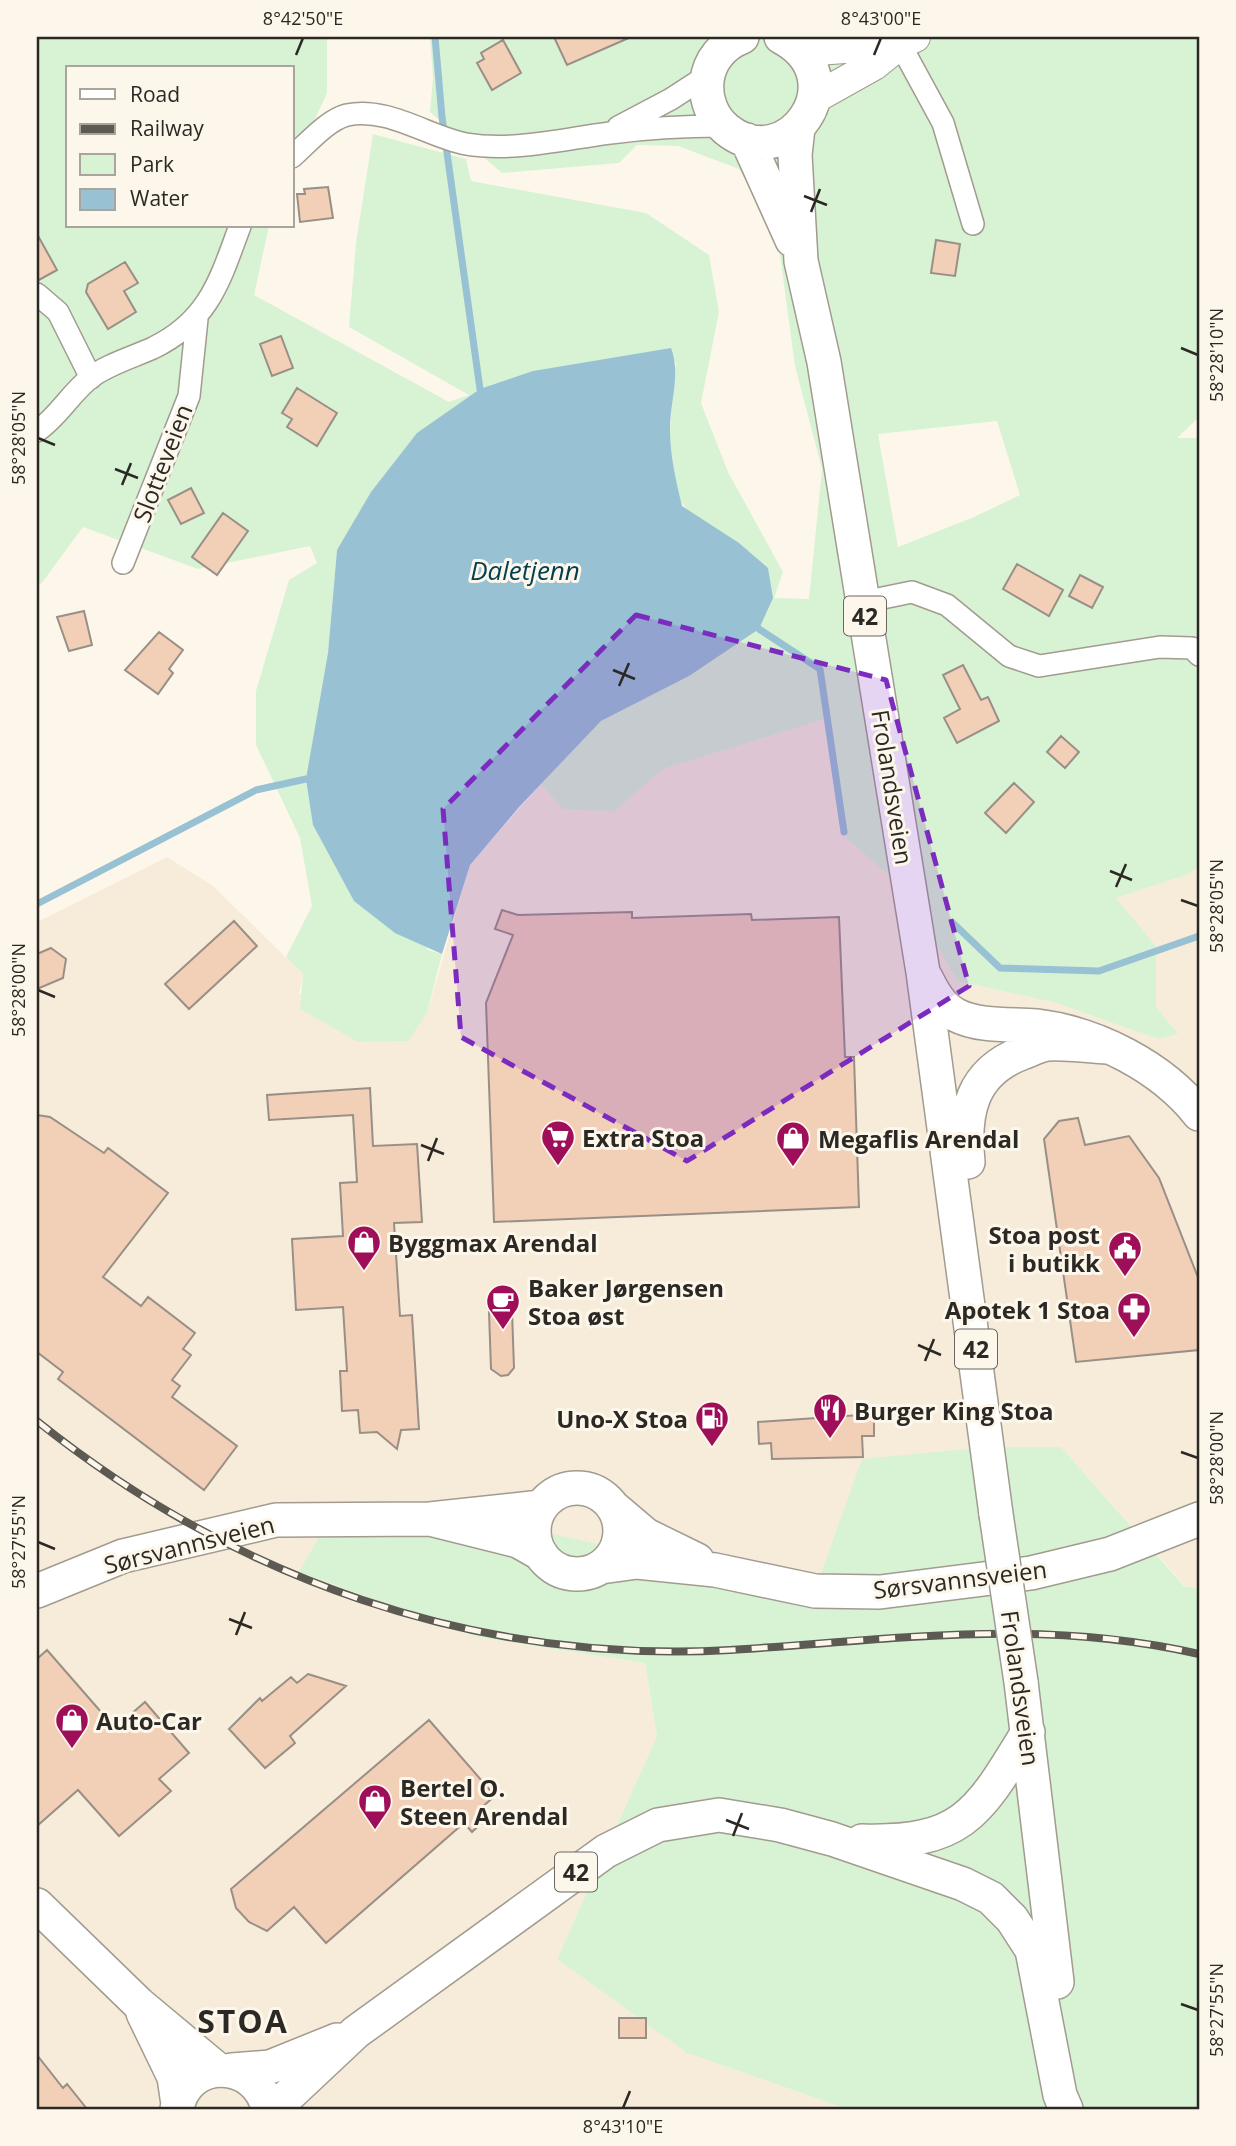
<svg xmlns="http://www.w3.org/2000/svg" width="1236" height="2146" font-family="'Open Sans',sans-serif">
  <rect width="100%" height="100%" fill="#fdf7eb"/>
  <path fill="#f6ecd9" d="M828,718L847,839L906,890L957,981L1056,1003L1158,1039L1177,1034L1156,1007V946L1115,898L1186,875L1199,867V1589L1185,1586L1061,1447L818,1585L299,1572L476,1637L645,1663L657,1736L557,1959L687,2053L847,2109H37V922L167,857L213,886L303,974L299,994L427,1013L470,865L541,784L564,809L614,812L663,769Z"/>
  <path fill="#d8f3d3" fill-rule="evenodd" d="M37,37H327V93L292,169V68H68V226H269L254,295L449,402L469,395L349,327L356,243L373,134L466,159L471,181L646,213L709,255L719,312L701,403L728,472L783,572L774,598L809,599L822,469L795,366L777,233L739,169L678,146L637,145L619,163L502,173L430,112L433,78L430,37H1199V417L1177,438H1199V867L1186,875L1116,898L1156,946V1007L1178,1034L1158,1039L1056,1003L957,981L906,890L847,839L828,718L663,769L614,812L563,809L541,784L601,721L689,676L690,512C659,488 673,397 676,361L337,549L328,653L428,950L442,954L427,1013L408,1041L358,1042L300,1009L303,974L286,957L312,906L300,838L256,745V691L289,580L317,563L310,546L198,569L83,527L41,584L37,581ZM997,421L1020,495L974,517L898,547L878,434Z
    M990,1447H1061L1184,1586L1199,1589V2109H847L687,2053L557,1959L657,1736L645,1663L476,1637L299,1572L331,1516L437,1508L731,1574L817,1585L862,1459Z"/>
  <path fill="#98c1d4" d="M671,348C681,373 670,402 670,429C670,456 676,481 682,506L739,543L768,568L773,598L759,629L689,676L601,721L519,807L470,865L442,954L395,933L354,901L313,825L306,779L328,653L337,550L371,492L417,433L480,389L533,371Z"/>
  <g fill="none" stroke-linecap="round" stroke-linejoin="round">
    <path stroke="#98c1d4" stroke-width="7" d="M435,37L442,117L480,389
      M759,629L820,669L844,832
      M37,904L256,790L306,779
      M953,923L1000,968L1099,971L1199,936"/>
  </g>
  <path fill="#f2cfb7" stroke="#9a8f87" stroke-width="2" d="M554,37H631L567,65Z
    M503,40L521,73L492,90L477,63L484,59L481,53Z
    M328,187L333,218L300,222L297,194H305L304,189Z
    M37,234L57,270L37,281Z
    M936,240L960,244L955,276L931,273Z
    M125,262L138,283L124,291L136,312L108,329L86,292L88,284Z
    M281,336L293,368L272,376L260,344Z
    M297,388L337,413L317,446L287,427L292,419L282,413Z
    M191,488L204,513L181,524L168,500Z
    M223,513L248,531L217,575L192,557Z
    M1017,564L1063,590L1049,616L1003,589Z
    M1080,575L1103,587L1092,608L1069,596Z
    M84,611L92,645L69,651L57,617Z
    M159,632L183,650L169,669L173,673L158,694L125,670Z
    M963,665L981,700L988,697L999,721L957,743L944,718L960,709L943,675Z
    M1061,736L1079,752L1065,768L1047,752Z
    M1014,783L1034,802L1006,833L985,813Z
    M502,910L518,915L632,912V918L751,914L752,920L839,917L845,1057H854L859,1207L494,1222L486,1003L513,935L495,929Z
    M234,921L257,946L189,1009L165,984Z
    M51,948L66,959L63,978L37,989V954Z
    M370,1088L373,1146L417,1144L422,1222L394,1223L400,1316L412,1315L419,1429L401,1430L397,1449L377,1432L360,1433L358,1410L342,1411L340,1371H347L343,1307L296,1310L292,1239L343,1236L340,1183L357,1182L353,1115L269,1120L267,1095Z
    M37,1115L50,1117L104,1153L108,1148L168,1193L103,1277L141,1306L148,1297L195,1333L183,1349L191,1355L172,1380L180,1386L172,1397L237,1446L204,1490L58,1379L63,1372L37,1352Z
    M1078,1118L1085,1145L1129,1136L1159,1178L1199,1280V1350L1076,1362L1044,1139L1059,1121Z
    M512,1311L514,1368L508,1375L501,1376L491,1369L489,1312Z
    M874,1414V1436H862L863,1457L772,1459L771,1443L759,1444L758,1422Z
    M47,1650L115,1728L145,1702L189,1753L159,1779L171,1791L119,1836L78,1790L37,1826V1659Z
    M308,1674L346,1686L290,1736L295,1743L265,1768L229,1729L260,1698L262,1701L291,1677L297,1683Z
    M429,1720L495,1796L481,1808L488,1817L472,1832L464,1823L326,1943L294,1907L267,1931L249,1922L236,1908L231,1889Z
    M619,2018H646V2038H619Z
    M37,2055L63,2088L67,2084L87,2109H37Z"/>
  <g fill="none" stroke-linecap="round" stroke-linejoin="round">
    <g stroke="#a19b90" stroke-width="24">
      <path id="minor" d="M900,44L943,123L973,224
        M618,127L671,99L708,75
        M292,157C307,144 327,120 347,115C387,106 429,137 466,144C514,152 563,139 610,133C648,128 685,126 722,126
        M37,294L58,312L91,378
        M37,431C58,417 70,394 90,378C106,365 133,357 153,348C209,321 220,280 240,226
        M123,563L189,396L197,319
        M863,602L912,592L947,605L1009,656L1039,666L1160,647L1192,648L1199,655"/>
    </g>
    <g stroke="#a19b90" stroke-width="32">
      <path id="secondary" d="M803,51L900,44
        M815,98L874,65L900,44L915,37"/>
    </g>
    <g stroke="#a19b90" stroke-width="36">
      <path id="primary" d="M742,37C723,44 709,61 707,81C705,99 712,117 726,129C787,179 859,78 781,37
        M798,128L795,155L801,261L824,362L923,972L996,1514
        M747,140L792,240
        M926,978C933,992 941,1007 956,1015C979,1027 1011,1024 1036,1026C1096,1033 1162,1067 1199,1114
        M968,1162C963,1113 971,1072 1022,1053C1030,1050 1040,1045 1048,1044C1067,1043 1088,1046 1107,1047
        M534 1531a43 43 0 1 1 86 0a43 43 0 1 1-86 0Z
        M613,1507L646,1535L697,1560
        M541,1554L518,1541L430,1519L541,1507
        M601,1567L637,1562L715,1570L815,1591L880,1592L1031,1573L1110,1554L1199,1519
        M37,1591L123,1556L276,1520L430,1519
        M1021,1682L1057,1982
        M862,1841C964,1844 979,1812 1028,1732
        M37,1905L139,2004L217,2069
        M143,2013L174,2077L178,2104
        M232,2070L270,2067L337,2040
        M177,2109C186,2056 258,2059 268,2109
        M274,2109L356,2032L606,1851L658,1825L719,1815L780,1825L832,1839L963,1884L991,1898L1012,1919L1032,1950L1060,2095L1066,2109"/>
    </g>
    <use href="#minor" stroke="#fff" stroke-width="21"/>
    <use href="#secondary" stroke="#fff" stroke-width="30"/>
    <use href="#primary" stroke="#fff" stroke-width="33"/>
    <g stroke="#5d5953" stroke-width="8">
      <path id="rail" d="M37,1421C234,1579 477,1664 730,1650C892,1640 1037,1617 1199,1654"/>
    </g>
    <use href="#rail" stroke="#fdf7eb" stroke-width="5" stroke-dasharray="16" stroke-linecap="butt"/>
    <g stroke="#a19b90" stroke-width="36" stroke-linecap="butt">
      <path id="primary-bridge" d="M996,1514L1021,1682"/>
    </g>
    <use href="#primary-bridge" stroke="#fff" stroke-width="33"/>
  </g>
  <path fill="#7b2cbf" fill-opacity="0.2" stroke="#7b2cbf" stroke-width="5" stroke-dasharray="14 9" stroke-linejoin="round" d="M636,615L886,680L969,986L687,1161L461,1037L443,809Z"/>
  <path fill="none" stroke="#2c2925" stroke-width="2.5" d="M296,55L303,38M874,55L881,38M804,196L827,205M811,212L820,189M1181,348L1198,355M38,438L55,445M115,469L138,478M122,485L131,463M613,670L635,679M619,686L629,663M1110,871L1132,880M1116,887L1126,864M1181,900L1198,906M38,990L55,997M421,1145L444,1154M428,1161L437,1138M918,1345L941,1355M925,1361L934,1339M1181,1452L1198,1458M38,1542L55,1549M229,1619L252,1628M236,1635L245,1612M726,1820L749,1829M733,1836L742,1813M1181,2004L1198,2010M623,2108L630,2091"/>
  <defs>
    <g id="supermarket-pin" transform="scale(1.75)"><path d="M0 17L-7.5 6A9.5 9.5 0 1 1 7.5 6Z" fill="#9f0e58" stroke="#fdf7eb"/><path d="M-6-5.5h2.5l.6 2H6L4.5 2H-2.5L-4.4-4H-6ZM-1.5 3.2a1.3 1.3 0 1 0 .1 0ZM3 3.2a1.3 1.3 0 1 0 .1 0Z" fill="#fff"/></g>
    <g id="shop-pin" transform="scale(1.75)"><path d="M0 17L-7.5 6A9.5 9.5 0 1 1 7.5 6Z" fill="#9f0e58" stroke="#fdf7eb"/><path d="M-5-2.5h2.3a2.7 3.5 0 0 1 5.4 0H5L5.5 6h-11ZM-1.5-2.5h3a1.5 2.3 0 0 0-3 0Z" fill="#fff"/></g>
    <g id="civic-pin" transform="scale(1.75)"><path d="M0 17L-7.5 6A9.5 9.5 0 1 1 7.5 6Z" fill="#9f0e58" stroke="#fdf7eb"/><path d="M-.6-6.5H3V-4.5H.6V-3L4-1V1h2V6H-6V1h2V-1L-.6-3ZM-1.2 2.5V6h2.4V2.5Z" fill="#fff"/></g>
    <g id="cafe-pin" transform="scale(1.75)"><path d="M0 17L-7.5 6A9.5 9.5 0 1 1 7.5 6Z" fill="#9f0e58" stroke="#fdf7eb"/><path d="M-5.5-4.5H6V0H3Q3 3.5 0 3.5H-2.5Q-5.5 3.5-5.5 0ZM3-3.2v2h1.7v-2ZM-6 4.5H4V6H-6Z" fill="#fff"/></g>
    <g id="pharmacy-pin" transform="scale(1.75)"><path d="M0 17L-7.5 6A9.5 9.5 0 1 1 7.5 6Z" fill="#9f0e58" stroke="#fdf7eb"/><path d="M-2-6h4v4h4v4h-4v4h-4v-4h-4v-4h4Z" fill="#fff"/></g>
    <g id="restaurant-pin" transform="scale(1.75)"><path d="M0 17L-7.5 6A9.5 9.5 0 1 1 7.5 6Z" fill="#9f0e58" stroke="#fdf7eb"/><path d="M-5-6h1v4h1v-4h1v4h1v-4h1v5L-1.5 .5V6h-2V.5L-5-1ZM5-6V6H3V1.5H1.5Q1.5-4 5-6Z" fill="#fff"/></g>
    <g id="fuel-pin" transform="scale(1.75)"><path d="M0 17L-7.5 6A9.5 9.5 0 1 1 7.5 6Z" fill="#9f0e58" stroke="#fdf7eb"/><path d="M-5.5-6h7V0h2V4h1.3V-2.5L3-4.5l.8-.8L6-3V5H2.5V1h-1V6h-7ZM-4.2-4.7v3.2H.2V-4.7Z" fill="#fff"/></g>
  </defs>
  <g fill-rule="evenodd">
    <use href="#supermarket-pin" x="558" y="1137"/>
    <use href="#shop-pin" x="793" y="1138"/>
    <use href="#shop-pin" x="364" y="1242"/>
    <use href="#civic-pin" x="1125" y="1248"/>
    <use href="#cafe-pin" x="503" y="1301"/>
    <use href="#pharmacy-pin" x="1134" y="1309"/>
    <use href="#restaurant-pin" x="830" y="1410"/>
    <use href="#fuel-pin" x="712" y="1418"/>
    <use href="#shop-pin" x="72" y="1720"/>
    <use href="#shop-pin" x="375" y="1801"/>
  </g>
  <g text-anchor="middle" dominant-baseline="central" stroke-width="6" stroke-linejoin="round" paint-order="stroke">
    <g fill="#fdf7eb" stroke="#6b6760" stroke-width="2">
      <rect x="844" y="596.5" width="42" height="39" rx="5"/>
      <rect x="955" y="1329.5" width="42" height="39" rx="5"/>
      <rect x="555" y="1852.5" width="42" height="39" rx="5"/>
    </g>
    <g font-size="23" font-weight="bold" fill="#2c2925">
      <text x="865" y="616">42</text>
      <text x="976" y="1349">42</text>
      <text x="576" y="1872">42</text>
    </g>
    <g font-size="24" fill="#2c2925" stroke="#fdf7eb">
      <text transform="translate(162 463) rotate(-69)">Slotteveien</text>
      <text transform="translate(893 787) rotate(81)">Frolandsveien</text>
      <text transform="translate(189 1544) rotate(-14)">Sørsvannsveien</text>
      <text transform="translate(960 1579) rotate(-7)">Sørsvannsveien</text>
      <text transform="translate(1021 1688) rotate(82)">Frolandsveien</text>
    </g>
    <g font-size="24" font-weight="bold" fill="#2c2925" stroke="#fdf7eb" text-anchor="start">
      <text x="582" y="1137">Extra Stoa</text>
      <text x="818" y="1138">Megaflis Arendal</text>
      <text x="1100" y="1234" text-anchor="end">Stoa post<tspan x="1100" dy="28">i butikk</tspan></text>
      <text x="388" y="1242">Byggmax Arendal</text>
      <text x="528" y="1287">Baker Jørgensen<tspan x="528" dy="28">Stoa øst</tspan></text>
      <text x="1110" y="1309" text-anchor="end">Apotek 1 Stoa</text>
      <text x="854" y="1410">Burger King Stoa</text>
      <text x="688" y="1418" text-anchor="end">Uno-X Stoa</text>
      <text x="96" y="1720">Auto-Car</text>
      <text x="400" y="1787">Bertel O.<tspan x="400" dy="28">Steen Arendal</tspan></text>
    </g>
    <g font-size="26" font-style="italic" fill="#033f53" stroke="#fdf7eb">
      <text x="525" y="570">Daletjenn</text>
    </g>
    <g font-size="32" font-weight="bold" letter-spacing="2" fill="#2c2925" stroke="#fdf7eb">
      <text x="243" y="2020">STOA</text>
    </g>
  </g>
  <rect width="1236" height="2146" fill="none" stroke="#fdf7eb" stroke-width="77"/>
  <rect x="66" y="66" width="228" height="161" fill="#fdf7eb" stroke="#a9a59c" stroke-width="2"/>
  <rect x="80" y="89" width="35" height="10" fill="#ffffff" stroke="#a9a59c" stroke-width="2"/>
  <text x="130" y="102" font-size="21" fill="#2c2925">Road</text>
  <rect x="80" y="124" width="35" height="10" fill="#5d5953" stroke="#a9a59c" stroke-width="2"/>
  <text x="130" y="136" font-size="21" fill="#2c2925">Railway</text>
  <rect x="80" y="154" width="35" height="21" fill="#d8f3d3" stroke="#a9a59c" stroke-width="2"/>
  <text x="130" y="172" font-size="21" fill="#2c2925">Park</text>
  <rect x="80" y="189" width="35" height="21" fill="#98c1d4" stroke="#a9a59c" stroke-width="2"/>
  <text x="130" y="206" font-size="21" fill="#2c2925">Water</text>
  <rect x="38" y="38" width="1160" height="2070" fill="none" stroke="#2c2925" stroke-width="2.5"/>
  <g font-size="18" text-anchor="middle" fill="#2c2925">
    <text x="303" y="25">8°42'50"E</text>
    <text x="881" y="25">8°43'00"E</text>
    <text transform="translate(1217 355) rotate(-90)" y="6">58°28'10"N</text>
    <text transform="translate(19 438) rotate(-90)" y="6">58°28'05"N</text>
    <text transform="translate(1217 906) rotate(-90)" y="6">58°28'05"N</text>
    <text transform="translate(19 990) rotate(-90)" y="6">58°28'00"N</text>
    <text transform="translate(1217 1458) rotate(-90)" y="6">58°28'00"N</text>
    <text transform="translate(19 1542) rotate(-90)" y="6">58°27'55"N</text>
    <text transform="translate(1217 2010) rotate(-90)" y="6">58°27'55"N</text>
    <text x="623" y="2133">8°43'10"E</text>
  </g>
</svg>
